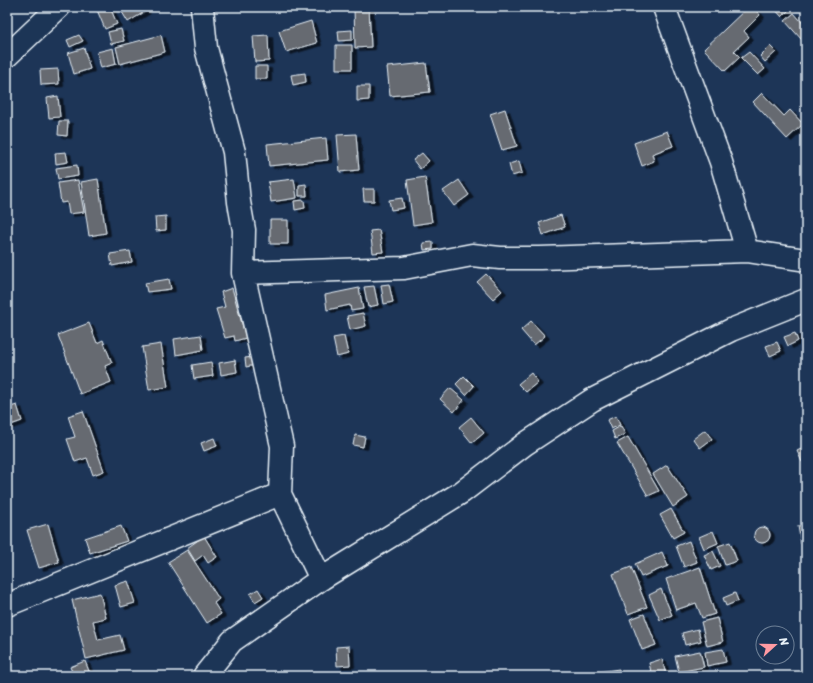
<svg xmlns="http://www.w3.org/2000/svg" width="813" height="683" font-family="Sriracha,sans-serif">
  <defs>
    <filter id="shadow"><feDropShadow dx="4.5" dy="2.5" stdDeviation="0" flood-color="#0009"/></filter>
  </defs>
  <rect width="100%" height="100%" fill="#1d3557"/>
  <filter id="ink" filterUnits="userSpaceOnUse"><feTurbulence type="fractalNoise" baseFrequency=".025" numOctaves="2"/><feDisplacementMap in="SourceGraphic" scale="8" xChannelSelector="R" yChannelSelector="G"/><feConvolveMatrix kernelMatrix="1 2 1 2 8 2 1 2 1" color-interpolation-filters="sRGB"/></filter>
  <g filter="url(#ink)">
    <path fill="#666a71" stroke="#e8f1f8" filter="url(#shadow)" d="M105,7H110L117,24L105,29L97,10Z
      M119,7H143L146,11L128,22Z
      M354,7H369L371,47L355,48Z
      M748,7H753L760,15L744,31L749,37L734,51L740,57L725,71L704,49Z
      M773,7H792L782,17Z
      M794,13L806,27V36L802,40L785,21Z
      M311,21L317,43L286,52L279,31Z
      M121,29L124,41L111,44L108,32Z
      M352,30V40L339,41L338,31Z
      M79,35L83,41L70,47L67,40Z
      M161,35L165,52L120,64L116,47Z
      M268,35L269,61L255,62L253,36Z
      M336,45H352V69H336Z
      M770,46L776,52L765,62L760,56Z
      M84,48L90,69L74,74L68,53Z
      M113,48L116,64L101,68L97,52Z
      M749,52L765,69L758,75L741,58Z
      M806,58V71L799,64Z
      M426,63L430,92L390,96L387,67Z
      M255,66H267V79H255Z
      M58,69L59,84L41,85L40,70Z
      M305,73L306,82L293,85L291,75Z
      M357,86H369V100L357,101Z
      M762,93L784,116L790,110L803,124L787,139L753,102Z
      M58,96L60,117L49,118L47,98Z
      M505,109L517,146L502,150L490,114Z
      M59,121H68L67,136L58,135Z
      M667,131L673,146L652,154L654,161L642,166L634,143Z
      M356,134L359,170L340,172L337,135Z
      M326,138L328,160L269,166L267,144Z
      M66,152L68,162L56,164L55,153Z
      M422,153L429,161L420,169L413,160Z
      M519,161L522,173L512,176L509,164Z
      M77,165L78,176L58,179L56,168Z
      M425,177L432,222L413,225L407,180Z
      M98,179L106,233L89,236L81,182Z
      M294,179L297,198L271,202L268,182Z
      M78,180L84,212L69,214L67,202L61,203L58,183Z
      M459,180L469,195L454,206L443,191Z
      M306,184L307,196H299V185Z
      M363,189H374V201H364Z
      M402,198L404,208L391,210L389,200Z
      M304,200L305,208L295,210L294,201Z
      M561,215L565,227L543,235L539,223Z
      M166,216V230L156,231L155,217Z
      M270,220H288V244H270Z
      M379,230L383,252L373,253L370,231Z
      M433,242V249L424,250L423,243Z
      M130,251L132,262L112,266L110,254Z
      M486,274L502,291L493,299L477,282Z
      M169,279L171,289L147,292L145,283Z
      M389,284L393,302L384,304L381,285Z
      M374,286L378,305L368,307L364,287Z
      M232,288L246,338L235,341L234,336L225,338L216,309L225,307L221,292Z
      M359,288L363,309L351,311L350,305L327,310L325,295Z
      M363,313L366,326L350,330L347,316Z
      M531,321L545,336L534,345L521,330Z
      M89,323L97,343L103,340L112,363L105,366L111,382L80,394L58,335Z
      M795,333L798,341L788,346L784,337Z
      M201,335L203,350L176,355L174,339Z
      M344,336L348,354L337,357L333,338Z
      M777,342L781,351L770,356L766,346Z
      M161,344L168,387L149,390L142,347Z
      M253,357L255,365L246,367L245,358Z
      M235,360L237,372L221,375L219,363Z
      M211,362L213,376L194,379L192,365Z
      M531,373L538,382L526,392L518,384Z
      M464,376L474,386L466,395L456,384Z
      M450,388L464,400L454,412L440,399Z
      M17,405L22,421L8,426L7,408Z
      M83,411L104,471L93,475L87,458L75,462L67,439L75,437L68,416Z
      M616,416L620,425L611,429L607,420Z
      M471,417L484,433L472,443L459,427Z
      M621,426L625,434L615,439L612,431Z
      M705,430L712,439L700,448L693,439Z
      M355,435L365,437L363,447L353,445Z
      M628,437L659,491L648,496L617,443Z
      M214,438L217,446L204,451L201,443Z
      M803,448L806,454V461L802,462L797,451Z
      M667,465L688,497L673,507L653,474Z
      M671,509L684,532L673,538L660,515Z
      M48,524L59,562L39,568L27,530Z
      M806,525V544H801L798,526Z
      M121,526L127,541L90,553L85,538Z
      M754 535a8 8 0 1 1 16 0a8 8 0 1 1-16 0Z
      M713,531L718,543L704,549L699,537Z
      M204,536L217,557L208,563L203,555L195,561L187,548Z
      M689,541L697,562L684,567L676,546Z
      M730,542L737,561L725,565L718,546Z
      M187,550L219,599L214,603L221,614L207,623L168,562Z
      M713,551L720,566L711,570L704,555Z
      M662,552L668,566L641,577L635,564Z
      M631,567L647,607L628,614L613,574Z
      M700,567L715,614L702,618L696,603L676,610L666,579Z
      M128,581L135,603L121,607L115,585Z
      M258,589L263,597L255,602L250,594Z
      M661,589L672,615L660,620L649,595Z
      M100,593L106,618L93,621L98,640L120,635L124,650L86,659L72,600Z
      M735,593L738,601L726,606L723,598Z
      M644,614L656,645L642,650L630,619Z
      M717,618L723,642L707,646L701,622Z
      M698,629L701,641L685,645L682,633Z
      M349,646L350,665L337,666L336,647Z
      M723,649L726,662L707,666L705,652Z
      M700,651L704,667L679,672L675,656Z
      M662,659L666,675L652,676L649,663Z
      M85,661L91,676H74L70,667Z
      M619,669L620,676H599L598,672Z"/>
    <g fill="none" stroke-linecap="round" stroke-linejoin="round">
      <g stroke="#e8f1f8" stroke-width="25">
        <path id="street" d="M202,7L206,48L234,152L239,202L244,230L243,273L282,446L280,494L321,579
          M664,7L721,162L747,251
          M7,56L59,7
          M243,273L404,268L472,255L500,258H540L747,251L806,260
          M7,605L280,494
          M204,676L232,641L321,579L462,492L525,444L592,400L731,330L806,300"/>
      </g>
      <use href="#street" stroke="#1d3557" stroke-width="22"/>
    </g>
  </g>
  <rect width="813" height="683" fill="none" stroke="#1d3557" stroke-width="24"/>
  <rect x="12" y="12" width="789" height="659" fill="none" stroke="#e8f1f8" stroke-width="1.5" filter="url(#ink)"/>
  <g transform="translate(775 645) rotate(69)"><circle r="19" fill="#1d3557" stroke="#6e8097"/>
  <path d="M0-3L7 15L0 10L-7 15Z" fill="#ff9aa2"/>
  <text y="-6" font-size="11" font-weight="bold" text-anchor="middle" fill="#e8f1f8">N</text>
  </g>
</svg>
